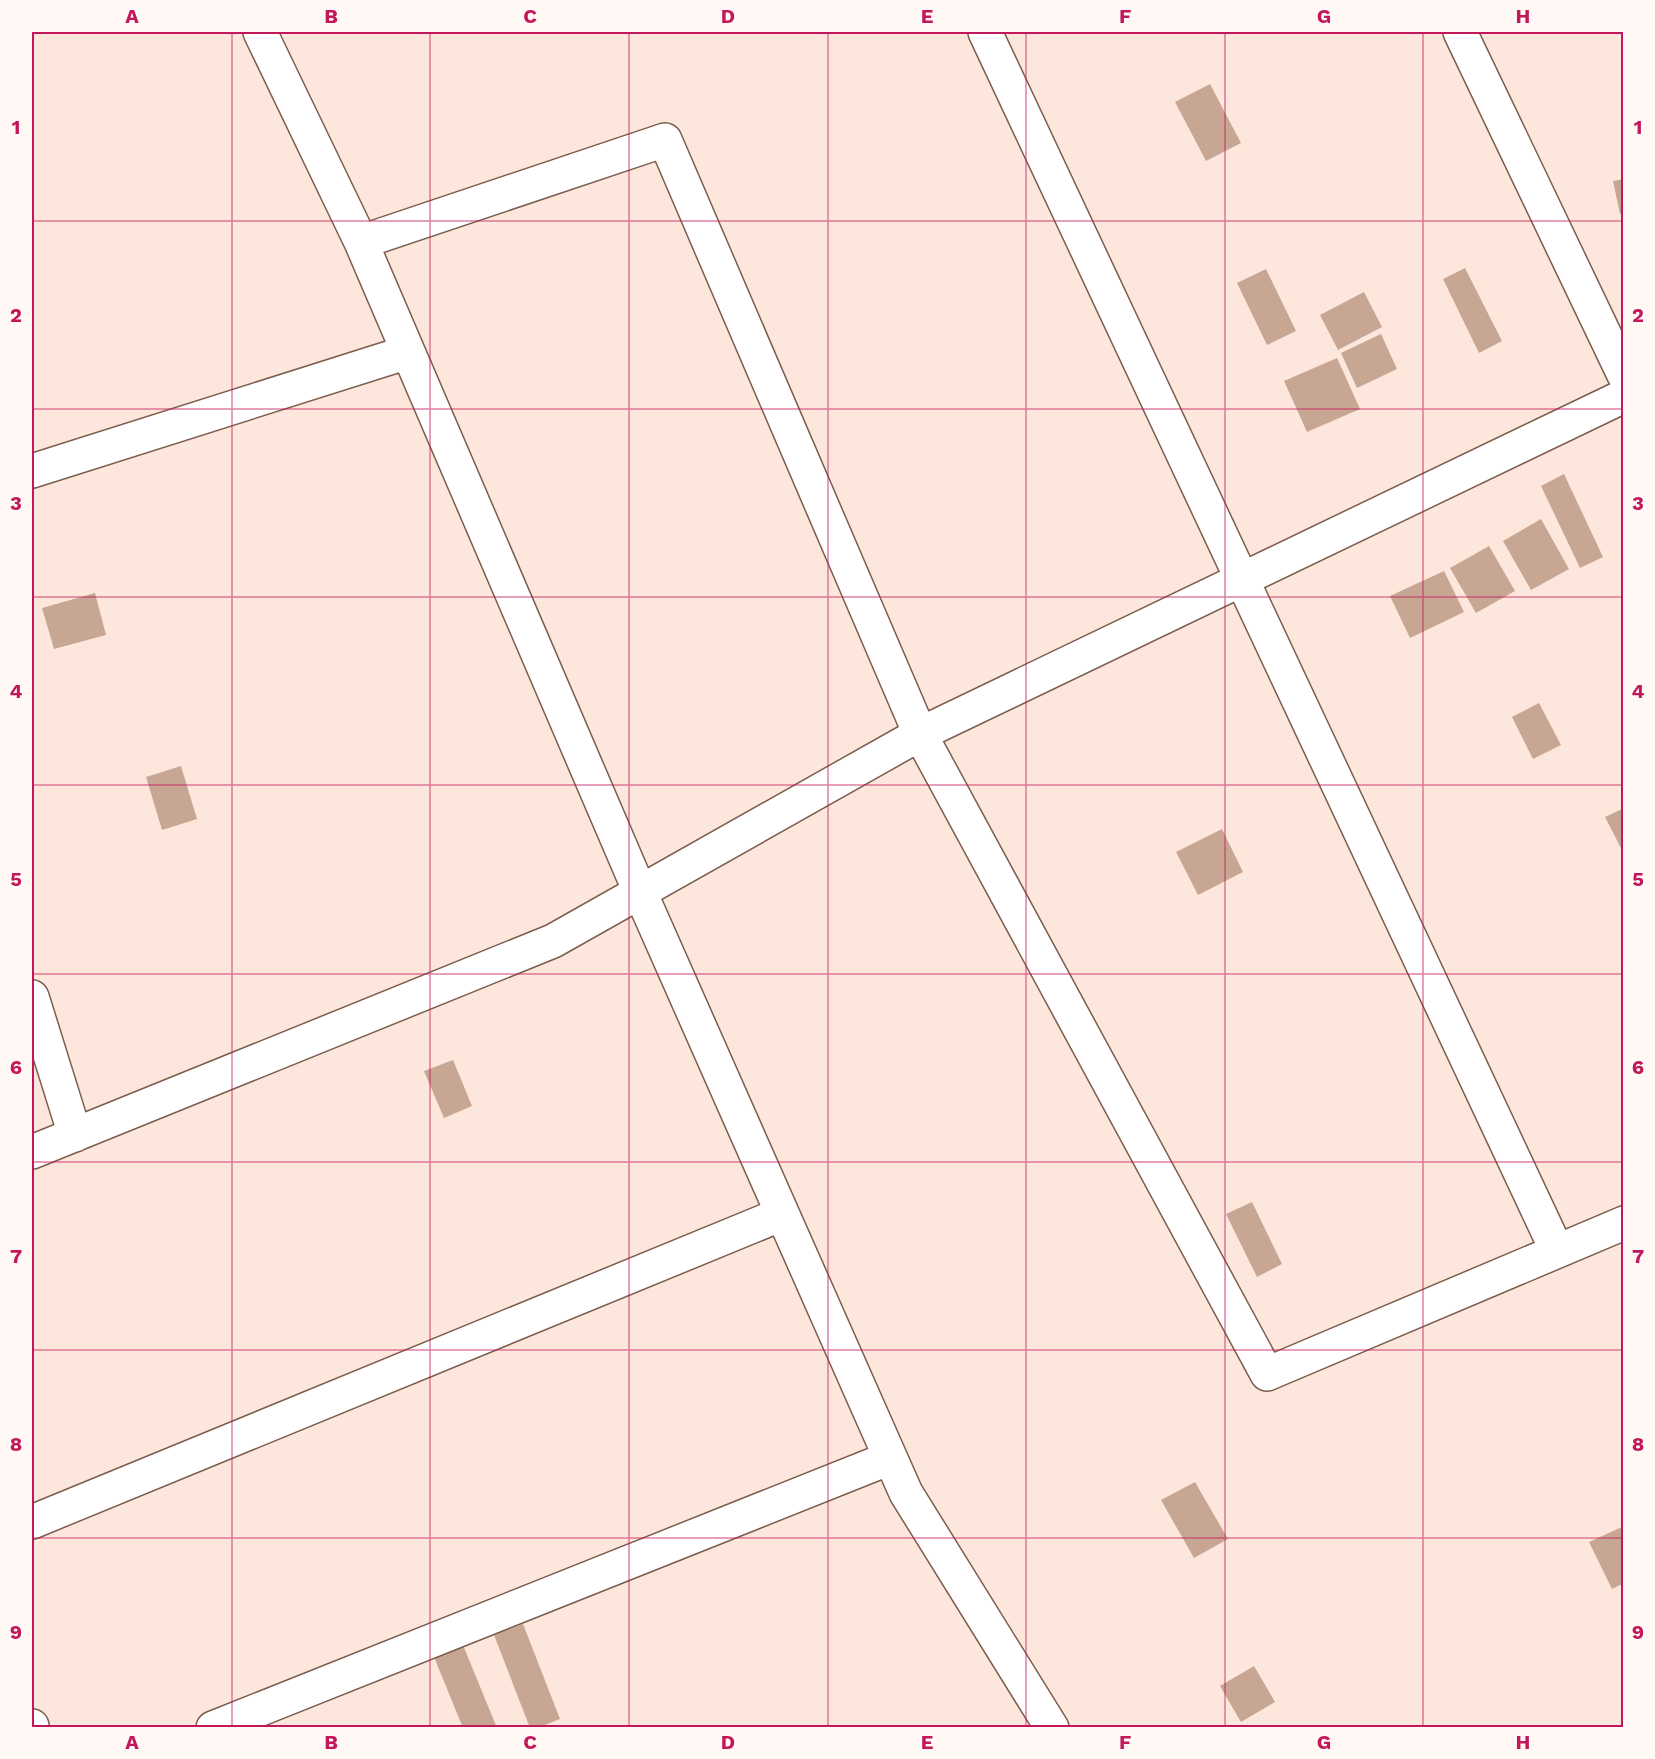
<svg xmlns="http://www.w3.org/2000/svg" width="1655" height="1759" font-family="'Work Sans',sans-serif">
  <rect width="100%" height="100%" fill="#fde7dc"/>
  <path fill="#c8a694" d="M1210,84L1241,143L1206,161L1175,102Z
    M1624,179V213L1620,214L1613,181Z
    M1465,268L1502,341L1479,353L1443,279Z
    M1266,269L1296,331L1267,345L1237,283Z
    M1364,292L1382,327L1338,350L1320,315Z
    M1381,334L1397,369L1357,388L1341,353Z
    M1337,358L1360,409L1307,432L1284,381Z
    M1564,474L1603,557L1580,568L1541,486Z
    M1541,519L1569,569L1531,590L1503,541Z
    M1489,546L1515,591L1476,613L1450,568Z
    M1444,571L1464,612L1410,638L1390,596Z
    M95,593L106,635L54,649L42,608Z
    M1539,703L1561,745L1533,759L1512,717Z
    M181,766L197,819L162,830L146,777Z
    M1624,808V854L1605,817Z
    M1222,829L1243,872L1198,895L1176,852Z
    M453,1060L472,1106L444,1118L424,1071Z
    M1252,1202L1282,1264L1257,1277L1226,1214Z
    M1195,1482L1228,1539L1194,1558L1161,1500Z
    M1624,1526V1583L1612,1589L1589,1542Z
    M523,1624L560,1719L537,1728H530L494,1635Z
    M463,1645L497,1728H463L434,1657Z
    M1254,1666L1275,1702L1241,1722L1220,1686Z"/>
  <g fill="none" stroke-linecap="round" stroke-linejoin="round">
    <g stroke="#7c5d4d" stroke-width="36">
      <path id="minor" d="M260,32L361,242L640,892L906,1493L1052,1728
        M985,32L1557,1251
        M1460,32L1624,375
        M361,242L665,140L920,734L1267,1374L1624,1223
        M32,471L408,352
        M32,997L75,1135
        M32,1152L553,941L920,734L1624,396
        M32,1522L782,1214
        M32,1726V1728
        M213,1728L890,1458"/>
    </g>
    <use href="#minor" stroke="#fff" stroke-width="33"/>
  </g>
  <path fill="none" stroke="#c2185b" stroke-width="1.5" stroke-opacity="0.55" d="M232,32V1728M430,32V1728M629,32V1728M828,32V1728M1026,32V1728M1225,32V1728M1423,32V1728M32,221H1624M32,409H1624M32,597H1624M32,785H1624M32,974H1624M32,1162H1624M32,1350H1624M32,1538H1624"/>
  <rect width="1655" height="1759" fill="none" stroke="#fff8f4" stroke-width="66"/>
  <rect x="33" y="33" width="1589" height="1693" fill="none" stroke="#c2185b" stroke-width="2"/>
  <g font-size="20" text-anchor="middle" font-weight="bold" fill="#c2185b">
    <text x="132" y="23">A</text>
    <text x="331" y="23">B</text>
    <text x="530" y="23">C</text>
    <text x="728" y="23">D</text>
    <text x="927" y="23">E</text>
    <text x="1125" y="23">F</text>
    <text x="1324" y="23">G</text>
    <text x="1523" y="23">H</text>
    <text x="16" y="134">1</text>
    <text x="1638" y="134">1</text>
    <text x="16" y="322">2</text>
    <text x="1638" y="322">2</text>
    <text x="16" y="510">3</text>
    <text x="1638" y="510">3</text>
    <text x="16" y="698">4</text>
    <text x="1638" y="698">4</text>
    <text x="16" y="886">5</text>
    <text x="1638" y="886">5</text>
    <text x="16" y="1074">6</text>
    <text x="1638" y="1074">6</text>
    <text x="16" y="1263">7</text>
    <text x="1638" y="1263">7</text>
    <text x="16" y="1451">8</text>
    <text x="1638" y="1451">8</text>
    <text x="16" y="1639">9</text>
    <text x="1638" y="1639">9</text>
    <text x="132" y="1749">A</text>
    <text x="331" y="1749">B</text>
    <text x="530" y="1749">C</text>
    <text x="728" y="1749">D</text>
    <text x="927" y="1749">E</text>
    <text x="1125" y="1749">F</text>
    <text x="1324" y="1749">G</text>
    <text x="1523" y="1749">H</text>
  </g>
</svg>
